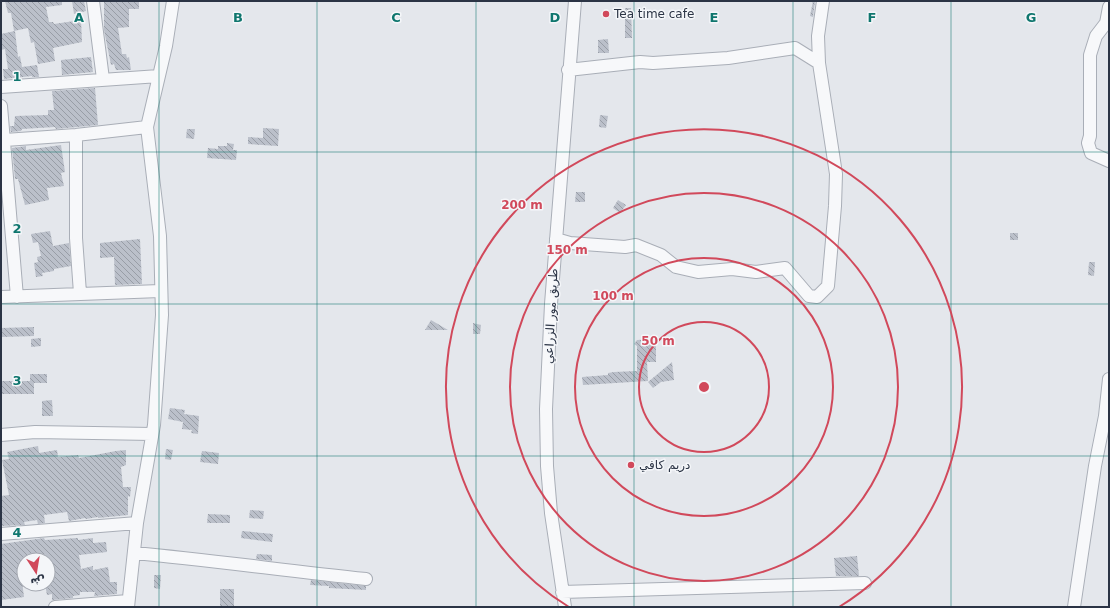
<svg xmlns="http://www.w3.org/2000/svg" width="1110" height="608" font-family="'DejaVu Sans',Cairo,sans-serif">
  <defs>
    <pattern id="building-back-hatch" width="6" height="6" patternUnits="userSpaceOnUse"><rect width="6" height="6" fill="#bbc0ca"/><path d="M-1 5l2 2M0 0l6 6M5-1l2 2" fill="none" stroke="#989da6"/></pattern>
  </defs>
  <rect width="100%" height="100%" fill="#e4e7ec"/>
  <path fill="url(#building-back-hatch)" d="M5,1H62V5L46,7L49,22H53L54,24L81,20L82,42L53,48L55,61L38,64L34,42L31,43L28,28L14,31L11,13H8Z
    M72,1H84L86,11L74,14Z
    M104,1H139V9H129V27L118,28L122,54H126L127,58L129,57L131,70H116L114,64L111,65L104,30Z
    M813,1H815L813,17L810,16Z
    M625,8H631L632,38H625Z
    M15,31L18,57L20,56L22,67L37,65L39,77H32V76L4,79L3,69H8L5,49L1,50V34Z
    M608,39L609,53H598V40Z
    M91,57L93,72L62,75L61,60Z
    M95,88L98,125L56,129L55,127L22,129L21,131L11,132L10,126H14L15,116L48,115V110H54L52,91Z
    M600,115L608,116L606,128L599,127Z
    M263,128L279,129L278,146L248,144V137L263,138Z
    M187,129H195L194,139L186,138Z
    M227,143L234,144L233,150H237L236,160L207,158L208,148L218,149V146H227Z
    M61,145L65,172L61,173L64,186L47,188L49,200L25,205L18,179H15L12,148L26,146V150Z
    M576,192H585V202H575Z
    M618,200L626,205L620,213L613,208Z
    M50,231L53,246L69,243L71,266L54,269V271L42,273L43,276L36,277L34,263L38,262L37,257L41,256L38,242L33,243L31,234Z
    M1010,233H1018V240H1010Z
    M140,239L142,284L115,285L114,257L100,258V243Z
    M1089,262H1095L1094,276L1088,275Z
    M431,320L448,330H425Z
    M473,323L481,325L480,334H473Z
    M34,327V336L1,337V328Z
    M41,338V346L31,347V339Z
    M656,339V362H647L648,381L583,385L582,377L608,375V373L614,372L637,371V346L634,344L637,340Z
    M672,362L674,380L661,382L653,388L648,382Z
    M30,374H47V383H34V394H1L2,381H30Z
    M52,400L53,416H42V401Z
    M170,408L185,410L184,414L199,416L198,434L191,433L192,430L182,429L183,422L168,419Z
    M38,446L39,453L57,450L58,457L78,455L79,458L116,451L126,450V465L121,467L123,487H131L130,497L128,496V515L98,518V517L86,519L85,518L69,521L67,512L44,515L45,523L38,524L37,520L24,522L25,525L1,526V496L9,495L2,460L9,459L7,452Z
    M166,449L173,450L171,460L165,459Z
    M202,451L219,453L218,464L200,462Z
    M250,510L264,511L263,519L249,518Z
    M208,514L230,515V523H207Z
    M242,531L273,534L272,542L241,538Z
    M44,538L45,540L78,538V540L93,538V543L106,542L107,552L79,555L81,569L93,566V570L108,567L110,582H117V594L94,596L95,592H80V595L73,596V598L52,600V594L47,595L45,584H48V560H24V573H21L24,597L1,600V544Z
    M257,554L272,555V561L256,559Z
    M857,556L859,576H836L834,558Z
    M154,575H161L160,589L154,588Z
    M311,580L366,586V590L329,588V586L310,585Z
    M220,589H234V607H220Z"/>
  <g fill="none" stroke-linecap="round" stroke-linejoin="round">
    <g stroke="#a9aeb7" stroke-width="14">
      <path id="minor" d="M93,1L103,79
        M1109,7L1106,23L1096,36L1090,55V136L1088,143L1091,153L1109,161
        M568,70L640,62L653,63L728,58L795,48L819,63
        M1,87L159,76
        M1,106L17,297
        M76,135V238L80,293
        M5,140L76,135L147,127
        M556,239L570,243L625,247L636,245L661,255L676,267L698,272L732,269L756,272L785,268L809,296L817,297L828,286L835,206L836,174L819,63L818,36L823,1
        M1,297L160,291
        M1,435L35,432L152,434
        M1,534L137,523
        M134,553C211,560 288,571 366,579
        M562,592L865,583
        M55,607L128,601
        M128,607L137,523L154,425L162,315L160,236L147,127L166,46L173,1
        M565,607L551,513L547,466L546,409L551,304L575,1
        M1074,607L1095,466L1105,416L1109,379"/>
    </g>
    <use href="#minor" stroke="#f7f8fa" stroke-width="12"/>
  </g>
  <path fill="none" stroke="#0f766e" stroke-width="1" stroke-opacity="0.55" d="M159,1V607M317,1V607M476,1V607M634,1V607M793,1V607M951,1V607M1,152H1109M1,304H1109M1,456H1109"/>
  <g fill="none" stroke="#d1495b" stroke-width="2">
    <circle cx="704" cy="387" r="65"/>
    <circle cx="704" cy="387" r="129"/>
    <circle cx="704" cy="387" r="194"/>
    <path d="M569 607A258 258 0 1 1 839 607"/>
  </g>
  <g fill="#d1495b" stroke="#f4f6f9" stroke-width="1.5">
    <circle cx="606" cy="14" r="4"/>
    <circle cx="631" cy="465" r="4"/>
  </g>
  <g text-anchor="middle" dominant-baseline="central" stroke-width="3" stroke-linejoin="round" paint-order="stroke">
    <g font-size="12" fill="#2b3445" stroke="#f4f6f9" text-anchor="start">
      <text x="614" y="14">Tea time cafe</text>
      <text x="639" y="465">دريم كافي</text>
    </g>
    <g font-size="12" fill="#2b3445" stroke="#f4f6f9">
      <text transform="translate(551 316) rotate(-87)">طريق مور الزراعي</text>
    </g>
  </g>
  <g font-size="13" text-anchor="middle" font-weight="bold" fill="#0f766e" stroke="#f4f6f9" stroke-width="3" stroke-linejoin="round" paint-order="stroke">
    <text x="79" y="22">A</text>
    <text x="238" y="22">B</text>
    <text x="396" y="22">C</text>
    <text x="555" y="22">D</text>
    <text x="714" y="22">E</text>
    <text x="872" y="22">F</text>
    <text x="1031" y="22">G</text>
    <text x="17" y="81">1</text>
    <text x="17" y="233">2</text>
    <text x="17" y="385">3</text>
    <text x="17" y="537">4</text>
  </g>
  <circle cx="704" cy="387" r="6" fill="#d1495b" stroke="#f4f6f9" stroke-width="2"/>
  <g font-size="12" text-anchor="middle" font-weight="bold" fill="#d1495b" stroke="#f4f6f9" stroke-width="3" stroke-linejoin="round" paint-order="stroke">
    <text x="522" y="209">200 m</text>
    <text x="567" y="254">150 m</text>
    <text x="613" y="300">100 m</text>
    <text x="658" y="345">50 m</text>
  </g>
  <rect width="1110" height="608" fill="none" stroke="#2b3445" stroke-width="4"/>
  <g transform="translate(36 572) rotate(168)"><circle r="19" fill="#f4f6f9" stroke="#a4a8b1"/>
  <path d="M0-3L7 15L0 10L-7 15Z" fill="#d1495b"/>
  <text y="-6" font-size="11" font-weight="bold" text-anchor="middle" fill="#2b3445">ش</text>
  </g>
</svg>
